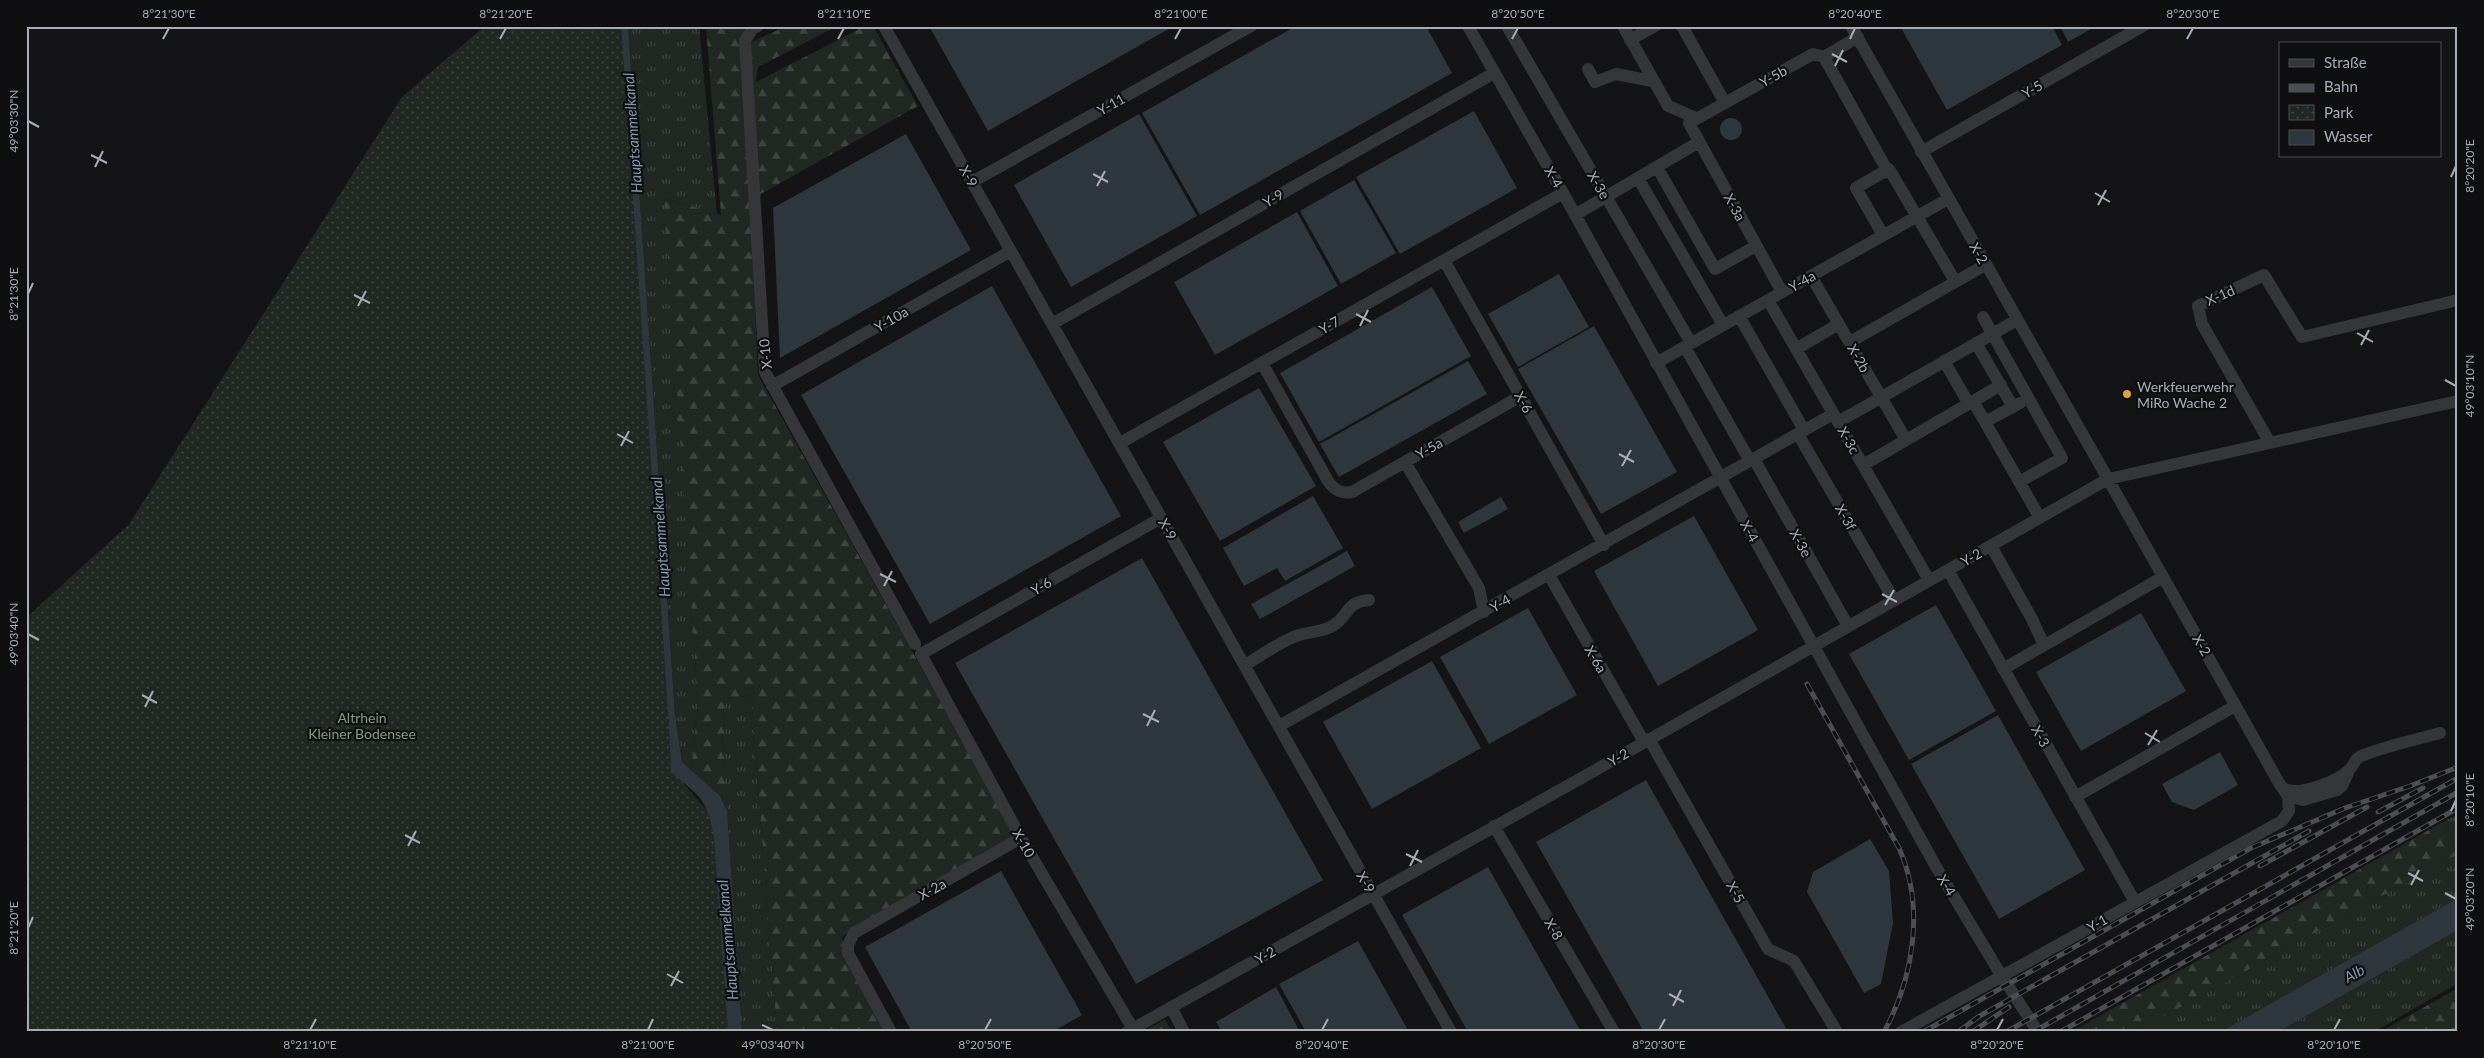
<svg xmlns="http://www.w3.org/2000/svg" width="2484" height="1058" font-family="Lato,sans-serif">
  <defs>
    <pattern id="grass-tufts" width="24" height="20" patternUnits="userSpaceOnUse" patternTransform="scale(1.25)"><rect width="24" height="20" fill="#212821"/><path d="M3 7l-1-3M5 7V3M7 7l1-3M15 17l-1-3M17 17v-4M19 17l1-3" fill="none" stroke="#3e443f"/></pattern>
    <pattern id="forest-firs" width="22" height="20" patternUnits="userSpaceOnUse" patternTransform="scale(1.25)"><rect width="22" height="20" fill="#212821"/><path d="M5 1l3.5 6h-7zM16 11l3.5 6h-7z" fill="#3e443f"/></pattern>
    <pattern id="park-dots" width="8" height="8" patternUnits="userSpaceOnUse" patternTransform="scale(1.25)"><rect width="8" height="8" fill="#212821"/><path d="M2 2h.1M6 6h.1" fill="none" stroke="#3e443f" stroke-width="1.8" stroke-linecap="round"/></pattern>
  </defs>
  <rect width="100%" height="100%" fill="#141416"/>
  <path fill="url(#grass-tufts)" d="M628,26H699L717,214L665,198L698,703L691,771L682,762L675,713Z
    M751,695L777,1032H742L722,743L726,699Z
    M2458,814V849L2443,822Z
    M2458,854V898L2220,1032H2135Z
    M2458,930V983L2374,1032H2278Z"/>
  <path fill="url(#forest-firs)" d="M706,26H742L749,43L787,26H837L758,67L756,82L865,26H873L918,106L750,200L758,375L1015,836L841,937L891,1032H777L751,695L726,699L722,743L727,811L720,796L691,771L698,703L664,198L721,215Z
    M2443,822L2458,849V854L2135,1032H2071Z
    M2458,988V1032H2380Z
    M1165,1019L1172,1032H1143Z"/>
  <path fill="url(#park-dots)" d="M485,26H621L673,771L714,819L728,1032H26V618L129,524L402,97Z"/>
  <path fill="#2e373d" d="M621,26H628L675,714L682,762L720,796L727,811L742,1032H728L714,837C707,798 700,797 671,772L669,725Z
    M929,26H1174L988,131Z
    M1296,26H1426L1452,73L1200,215L1142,113Z
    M1900,26H2052L2062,45L1947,110Z
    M2060,26H2096L2068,42Z
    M1474,111L1517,188L1400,254L1356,177Z
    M1139,114L1197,216L1071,287L1014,185Z
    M1720 129a11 11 0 1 1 22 0a11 11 0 1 1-22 0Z
    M906,134L971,250L780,358L773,208Z
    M1354,180L1396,253L1341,284L1300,211Z
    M1297,212L1338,286L1215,355L1174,282Z
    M1559,274L1589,327L1518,367L1488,314Z
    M992,286L1121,516L930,624L801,395Z
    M1432,287L1471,356L1319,442L1280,373Z
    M1594,326L1677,472L1601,514L1518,369Z
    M1468,361L1487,394L1339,477L1320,444Z
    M1259,388L1316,486L1220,541L1163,442Z
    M1313,496L1343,548L1285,581L1277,568L1244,586L1223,548Z
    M1501,497L1508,509L1464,533L1458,522Z
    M1694,516L1758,630L1658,686L1594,571Z
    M1347,551L1355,566L1260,619L1251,604Z
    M1142,558L1323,880L1136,984L955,663Z
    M1936,605L1996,711L1909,760L1849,654Z
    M1528,608L1577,695L1489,744L1440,657Z
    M2141,613L2186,691L2081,751L2036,672Z
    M1432,661L1481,748L1372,809L1323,722Z
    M1998,715L2085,870L1999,919L1911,764Z
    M2220,752L2238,785L2194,810L2172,802L2162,784Z
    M1646,780L1788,1032H1644L1536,842Z
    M1870,839L1889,871L1893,923L1881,984L1864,993L1807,892L1813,872Z
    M1488,867L1581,1032H1468L1402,915Z
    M1001,871L1082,1015L1052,1032H912L865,947Z
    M2458,898V930L2278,1032H2220Z
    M1358,941L1409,1032H1306L1279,984Z
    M1276,987L1300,1032H1222L1216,1022Z"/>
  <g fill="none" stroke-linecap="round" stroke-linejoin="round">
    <path stroke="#35363a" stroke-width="12" d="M758,26L752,29L745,41L765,372L915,644
      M884,26L1451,1032
      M1468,26L1563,193L1935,865L1998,970L2038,1032
      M1507,26L1691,343
      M1623,26L1668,106L1696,118
      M1682,26L1725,103
      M1630,40L1655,26
      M1824,57L1887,170L1889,169L1955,281
      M1588,69L1595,82L1616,74L1652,81
      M1921,152L2143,26
      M1657,167L1715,269L1756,246
      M1638,178L1723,325
      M972,182L1251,26
      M1575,215L1699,142
      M1883,235L1856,188L1887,170
      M1444,260L1604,545
      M1811,276L1906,440
      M1782,292L1689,123L1813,54L1824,57L1858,37
      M1768,300L1929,580
      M1739,316L1804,430
      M1983,317L2062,458L2019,482
      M1052,324L1494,73
      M1850,342L1985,265
      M1976,343L2013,407
      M1685,347L1750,461
      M1796,349L1839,324
      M1944,361L1969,404
      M1262,363L1328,481C1334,490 1341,494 1352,492L1521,396
      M1656,363L1948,199
      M772,386L1011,251
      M1973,401L2040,518
      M1838,422L2017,320
      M1985,422L2020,403
      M1798,434L1894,600
      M1120,443L1563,193
      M2270,443L2202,324L2198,306L2264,275L2302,337L2458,300
      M1754,459L1848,626
      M1405,462L1479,588L1484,612
      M1863,465L2001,385
      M1991,546L2032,619L2044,645
      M1948,570L2135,902
      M1549,575L1644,742
      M1245,665C1261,656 1280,641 1299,635C1312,631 1328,632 1339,621C1350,610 1349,602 1369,600
      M2003,669L2163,577
      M1279,726L1833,414
      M1649,739L1768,949L1794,961L1837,1032
      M2284,789C2299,796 2337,782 2349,770C2354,766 2354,759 2361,756C2386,746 2414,740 2440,733
      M2288,796L2303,800L2337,790L2342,786L2348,773
      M2075,797L2235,706
      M1494,826L1614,1032
      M1171,1007L1184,1032
      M1133,1029L1021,838L921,654L1161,518
      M891,1032L848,953V945L854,933L1021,838
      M1127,1032L1578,780L2108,479L1851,26
      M1901,1032L2282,821L2289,811L2288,796L2279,783L2108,479L2458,401"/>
    <g stroke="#4d4e53" stroke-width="5">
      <path id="rail" d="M1807,684L1899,848C1925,906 1914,977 1884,1032
        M2378,812L2423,788
        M2260,866L2367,807
        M1923,1032L2251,848L2345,808L2410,786L2458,767
        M1958,1032L1978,1017L2040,982L2309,831
        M1972,1032L2009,1007
        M2006,1032L2458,778
        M2033,1032L2458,792
        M2060,1032L2458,808"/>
    </g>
    <use href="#rail" stroke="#0f0f11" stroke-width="3" stroke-dasharray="9" stroke-linecap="butt"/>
  </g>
  <path fill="none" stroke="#a7acb5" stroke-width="2" d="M163,39L169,28M500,39L506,28M838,39L844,28M1175,39L1181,28M1512,39L1518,28M1850,39L1855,28M2187,39L2193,28M1832,54L1847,62M1835,66L1843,50M28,121L39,127M91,155L107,163M95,167L103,151M1093,174L1108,182M2451,177L2456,166M1097,186L1105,171M2095,193L2110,202M2098,205L2106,190M28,294L33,283M354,295L370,303M358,306L366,291M1356,314L1371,322M1360,326L1368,310M2357,333L2373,342M2361,345L2369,330M2445,380L2456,386M617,434L633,443M621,446L629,431M1619,454L1634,462M1622,466L1631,450M880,574L896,582M884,586L892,571M1882,594L1897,602M1885,605L1894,590M28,634L39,640M142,695L157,703M145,707L153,691M1143,714L1159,722M1147,726L1155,710M2145,733L2160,742M2148,745L2157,730M2451,811L2456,800M405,835L420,843M408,846L416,831M1406,854L1422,862M1410,866L1418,850M2408,873L2423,881M2411,885L2419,870M2445,893L2456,899M28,928L33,917M667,974L683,983M671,986L679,971M1669,994L1684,1002M1673,1006L1681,990M762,1025L773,1030M310,1030L316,1019M648,1030L653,1019M985,1030L991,1019M1322,1030L1328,1019M1659,1030L1665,1019M1997,1030L2003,1019M2334,1030L2340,1019"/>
  <circle fill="#e1a341" stroke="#0f0f11" stroke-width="2" cx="2127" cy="394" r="5"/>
  <g text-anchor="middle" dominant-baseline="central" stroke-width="4.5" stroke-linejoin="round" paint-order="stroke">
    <g font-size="14" fill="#a7acb5" stroke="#0f0f11">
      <text transform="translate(1773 76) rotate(-29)">Y-5b</text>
      <text transform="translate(2032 89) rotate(-29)">Y-5</text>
      <text transform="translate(1111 104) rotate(-29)">Y-11</text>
      <text transform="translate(969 176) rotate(61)">X-9</text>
      <text transform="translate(1554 177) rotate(60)">X-4</text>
      <text transform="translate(1599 185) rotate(60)">X-3e</text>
      <text transform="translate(1273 198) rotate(-29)">Y-9</text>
      <text transform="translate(1735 207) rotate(61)">X-3a</text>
      <text transform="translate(1979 253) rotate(60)">X-2</text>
      <text transform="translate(1802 281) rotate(-29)">Y-4a</text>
      <text transform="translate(2220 295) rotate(-24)">X-1d</text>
      <text transform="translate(891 319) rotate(-30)">Y-10a</text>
      <text transform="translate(1329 325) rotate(-29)">Y-7</text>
      <text transform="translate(765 354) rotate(-96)">X-10</text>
      <text transform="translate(1859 358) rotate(60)">X-2b</text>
      <text transform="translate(1524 402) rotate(61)">X-6</text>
      <text transform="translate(1849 440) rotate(60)">X-3c</text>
      <text transform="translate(1429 448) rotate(-29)">Y-5a</text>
      <text transform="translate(1846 517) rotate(60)">X-3f</text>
      <text transform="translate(1168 529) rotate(61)">X-9</text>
      <text transform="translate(1750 531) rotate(61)">X-4</text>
      <text transform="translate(1801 543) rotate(61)">X-3e</text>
      <text transform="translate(1971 557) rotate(-30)">Y-2</text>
      <text transform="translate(1041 586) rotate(-29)">Y-6</text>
      <text transform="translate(1500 603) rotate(-29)">Y-4</text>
      <text transform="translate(2202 645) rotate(60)">X-2</text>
      <text transform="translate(1596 659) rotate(60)">X-6a</text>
      <text transform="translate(2041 736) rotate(61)">X-3</text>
      <text transform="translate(1618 757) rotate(-30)">Y-2</text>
      <text transform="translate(1024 843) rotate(60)">X-10</text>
      <text transform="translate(1366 882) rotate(60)">X-9</text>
      <text transform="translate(1947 885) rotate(59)">X-4</text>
      <text transform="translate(932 889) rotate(-29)">X-2a</text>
      <text transform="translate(1736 892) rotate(61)">X-5</text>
      <text transform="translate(2097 923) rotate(-29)">Y-1</text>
      <text transform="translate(1554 929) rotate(60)">X-8</text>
      <text transform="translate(1265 955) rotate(-29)">Y-2</text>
    </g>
    <g font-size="14" fill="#a7acb5" stroke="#0f0f11" text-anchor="start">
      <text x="2137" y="386">Werkfeuerwehr<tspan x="2137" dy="16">MiRo Wache 2</tspan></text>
    </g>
    <g font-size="14" fill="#809e80" stroke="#0f0f11">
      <text x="362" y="717">Altrhein<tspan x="362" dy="16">Kleiner Bodensee</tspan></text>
    </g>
    <g font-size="15" font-style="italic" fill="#819aad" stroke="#0f0f11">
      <text transform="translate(632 133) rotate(-94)">Hauptsammelkanal</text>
      <text transform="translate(660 537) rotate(-94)">Hauptsammelkanal</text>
      <text transform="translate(727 940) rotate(-95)">Hauptsammelkanal</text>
      <text transform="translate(2354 973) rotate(-29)">Alb</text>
    </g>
  </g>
  <rect width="2484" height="1058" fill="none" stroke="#0f0f11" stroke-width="55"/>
  <rect x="2279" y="42" width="162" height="115" fill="#0f0f11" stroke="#4c4e53"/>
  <rect x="2289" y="59" width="25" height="8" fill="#35363a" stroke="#4c4e53"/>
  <text x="2324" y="68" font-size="15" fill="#a7acb5">Straße</text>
  <rect x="2289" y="84" width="25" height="8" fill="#4d4e53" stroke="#4c4e53"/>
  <text x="2324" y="92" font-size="15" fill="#a7acb5">Bahn</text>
  <rect x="2289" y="105" width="25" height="15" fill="url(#park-dots)" stroke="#4c4e53"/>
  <text x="2324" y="118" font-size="15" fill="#a7acb5">Park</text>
  <rect x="2289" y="130" width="25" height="15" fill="#2e373d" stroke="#4c4e53"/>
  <text x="2324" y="142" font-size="15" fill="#a7acb5">Wasser</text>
  <rect x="28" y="28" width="2428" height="1002" fill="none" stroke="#a7acb5" stroke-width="2"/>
  <g font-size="12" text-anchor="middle" fill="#a7acb5">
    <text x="169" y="18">8°21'30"E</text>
    <text x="506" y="18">8°21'20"E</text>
    <text x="844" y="18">8°21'10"E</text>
    <text x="1181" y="18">8°21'00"E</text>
    <text x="1518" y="18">8°20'50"E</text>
    <text x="1855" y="18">8°20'40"E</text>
    <text x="2193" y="18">8°20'30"E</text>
    <text transform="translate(14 121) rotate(-90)" y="4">49°03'30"N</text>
    <text transform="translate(2470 166) rotate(-90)" y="4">8°20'20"E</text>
    <text transform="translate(14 294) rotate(-90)" y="4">8°21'30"E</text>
    <text transform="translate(2470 386) rotate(-90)" y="4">49°03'10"N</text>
    <text transform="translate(14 634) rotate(-90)" y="4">49°03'40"N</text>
    <text transform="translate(2470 800) rotate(-90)" y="4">8°20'10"E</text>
    <text transform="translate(2470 899) rotate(-90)" y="4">49°03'20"N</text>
    <text transform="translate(14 928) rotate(-90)" y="4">8°21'20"E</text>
    <text x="310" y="1049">8°21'10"E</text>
    <text x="648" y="1049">8°21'00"E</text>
    <text x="773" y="1049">49°03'40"N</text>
    <text x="985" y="1049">8°20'50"E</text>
    <text x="1322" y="1049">8°20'40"E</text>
    <text x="1659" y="1049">8°20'30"E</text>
    <text x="1997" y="1049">8°20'20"E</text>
    <text x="2334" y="1049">8°20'10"E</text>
  </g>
</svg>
